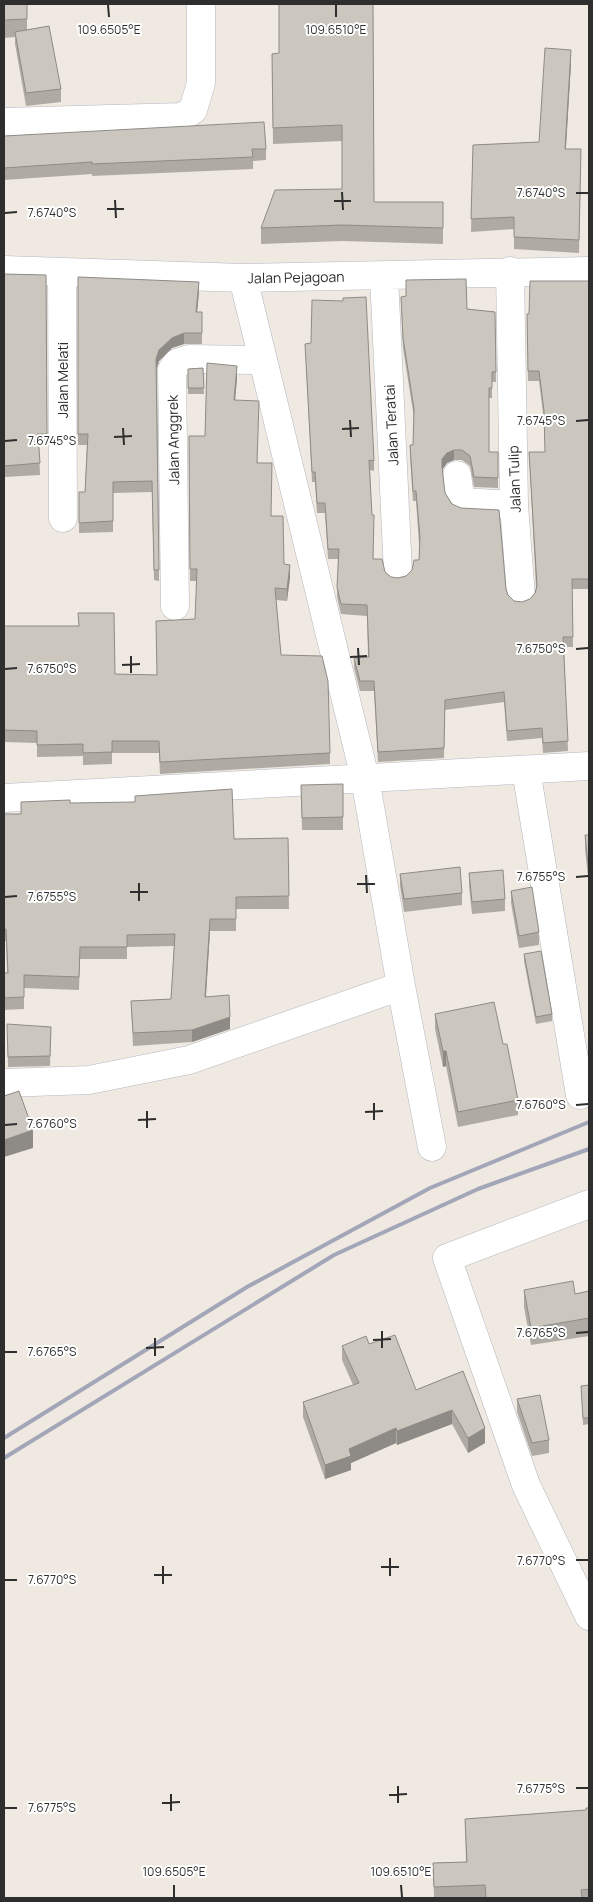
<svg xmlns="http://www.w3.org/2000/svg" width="593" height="1902" font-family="Manrope,sans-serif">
  <rect width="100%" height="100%" fill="#efe9e1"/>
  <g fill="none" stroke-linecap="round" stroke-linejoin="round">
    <g stroke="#b4b7c1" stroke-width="29">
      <path id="minor" d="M4,122L182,117L193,110L201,83V4
        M4,270L243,278L589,271
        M510,271L514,505L521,597
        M62,272L63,518
        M384,276L398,573
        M243,278L365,778L401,986L432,1147
        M457,475L460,497L462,502L514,505
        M175,606L172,370L177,363L189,359L263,360
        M526,770L580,1095
        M4,798L589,766
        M4,1083L89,1080L189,1060L401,986
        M589,1204L447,1258L526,1485L589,1616"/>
    </g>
    <use href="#minor" stroke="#fff" stroke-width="28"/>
    <path stroke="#a3a6b8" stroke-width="4" d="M4,1438L247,1287L430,1188L589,1122
      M4,1458L334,1255L478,1189L589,1149"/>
  </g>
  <path fill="#afaba4" d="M4,4L27,19V30L61,89V102L26,106L15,44V37L4,38Z
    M373,4L374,202H443V244L342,241L261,244V228L342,189V141L273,144L272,54L279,53Z
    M571,63L566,149H581L579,253L514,249V229L471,232L473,145L539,142Z
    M4,136L266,149V160L253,161V169L92,176V174L4,180Z
    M4,274L46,275L47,446H39L40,475L4,477Z
    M78,277L199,292L197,312H202V344H184L172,348L159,361L157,369L159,581L154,580L152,492L113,493V532L79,533V492H85L87,445H78Z
    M589,281V589H572L573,647H564L568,751L543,753L542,738L507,741L504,702L445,710L444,758L378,762L374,691H360L354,668V658L368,657L367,616L341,614L337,597L338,559H328L325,513H317L315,482H312L305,344L374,461V471L370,470L373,559L385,572L391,577L398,578L406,576L412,570L419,560V544L416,501H413L410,455V445H413L414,418L403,348L401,297L467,309L495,312L496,382H492V398H489V452H498V488L474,487L470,466L462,460H454L447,463L442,470V471L445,493L506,589L508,595L514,601L522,602L530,599L535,593L536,588L529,452H545L544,421L539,381H528L527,314H529Z
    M203,368L204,394H188V369Z
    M237,378L235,400L258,463L284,564L290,577L287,601L276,600L281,655L330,753V764L160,774L159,753H112V764L83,765V756L37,757V743L4,742V626L115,674L157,675L195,619L197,581H190L189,436H205Z
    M301,785L343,817V830H302Z
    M21,802L70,803L234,839L288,838L289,909H236V931H210L206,997L230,1029L192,1042L133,1046L131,1001L171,999L174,946L127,947V959H80L79,990L24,988V1009L4,1010V973H7L6,941H4V814H21Z
    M585,835H589V887L585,849Z
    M469,873L505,899V911L472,914L469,886Z
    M400,874L462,893V905L404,912L400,886Z
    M511,891L539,932V945L519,948L511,903Z
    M524,954L552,1014V1021L536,1024L524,961Z
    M435,1014L518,1100V1115L458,1127L446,1066L443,1067L435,1029Z
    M7,1034L51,1037L50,1066L8,1067Z
    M524,1290L575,1294L589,1291V1336L531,1345L524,1307Z
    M369,1344L416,1390L463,1371L485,1443L468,1453L452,1424L397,1445L396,1443L351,1463V1470L325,1479L303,1417V1402L353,1385L342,1360V1346Z
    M589,1385V1424L583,1425L581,1386Z
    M517,1399L549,1440V1453L532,1456L517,1412Z
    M589,1808V1898H434L433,1863L466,1862L465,1819L586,1810Z"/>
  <path fill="#8e8b86" d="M571,50V63L565,161V149Z
    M199,282V292L196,323V312Z
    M184,333V344L172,348L159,361L156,370V359L159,350L172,338Z
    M237,366V378L234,412V400Z
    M454,450V460L447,463L442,470V477V459L447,453Z
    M290,565V577L287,601V589Z
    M210,919V931L205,1009V997Z
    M230,1017V1029L192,1042V1030Z
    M443,1051H446V1066L443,1067Z
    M33,1130V1148L4,1157V1140Z
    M452,1410V1424L397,1445V1431Z
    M396,1428V1443L351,1463V1470L325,1479V1465L349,1449Z
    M485,1428V1443L468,1453V1438Z"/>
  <path fill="#cbc7bf" stroke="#8e8b86" d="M4,4H27V19L4,20Z
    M279,4H373L374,202H443V228L342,225L261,228L275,190L342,189V125L273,128L272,54L279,53Z
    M49,26L61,89L26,93L15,32Z
    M545,48L571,50L565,149H581L579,240L514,237V217L471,219L473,145L539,142Z
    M264,122L266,149H252L253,157L92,164V162L4,168V136Z
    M4,274L46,275L47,434H38L40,463L4,466Z
    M78,277L199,282L196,312H202V333H184L172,338L159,350L156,359L159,570H154L152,481L113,482V521L79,523V492H85L88,434H78Z
    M466,279L467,309L495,312L496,372H492V388H489V452H498V478L474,477L470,456L462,450H454L447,453L442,459V467L445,493L452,504L461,508L499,510L506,589L508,595L514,601L522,602L530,599L535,593L537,586L529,452H545L544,411L539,371H528L527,314H529L530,281H589V579H572L573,637H563L568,741L543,743L542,728L507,731L504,692L445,700L444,748L378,752L374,681H360L354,658L369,657L367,605L341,604L337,587L339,549H328L325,503H317L315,472H312L305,344L311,343L312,300L343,301V298L366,297L374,461L369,460L372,515H374L373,559H382L385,572L391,577L398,578L406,576L412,570L414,560H419L420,537L416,491H413L410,445H413L414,409L403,338L401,297L406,296V280Z
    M207,363L237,366L234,400L259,401L257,463H272L271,516H283L284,564L290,565L287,589L275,588L281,655L322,656L328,681L330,753L160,762L159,741H112V752L83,753V744L37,745V731L4,730V626H79L78,613H114L115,674L157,675L156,621L195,619L197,569H190L189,436H205Z
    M203,368L204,388H188V369Z
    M343,784V817L302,818L301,785Z
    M232,789L234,839L288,838L289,896L236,897V919H210L205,997L229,995L230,1017L192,1030L133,1033L131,1001L171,999L175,934L127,935V947H80L79,977L24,975V997L4,998V973H8L6,929H4V814H21V802L70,800V803L135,802V796Z
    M585,835H589V873Z
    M460,867L462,893L404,899L400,874Z
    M503,870L505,899L472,902L469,873Z
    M532,887L539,932L519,936L511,891Z
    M541,951L552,1014L536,1017L524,954Z
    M494,1002L503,1044H507L518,1100L458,1112L446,1051H443L435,1014Z
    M7,1024L51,1027L50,1056L8,1057Z
    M19,1091L33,1130L4,1140V1096Z
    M573,1281L575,1294L589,1291V1318L531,1328L524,1290Z
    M395,1335L416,1390L463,1371L485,1428L468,1438L452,1410L397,1431L396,1428L349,1449L351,1456L325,1465L303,1402L359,1383L342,1346L366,1336L369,1344Z
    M589,1385V1418H583L581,1386Z
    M540,1395L549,1440L532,1443L517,1399Z
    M586,1808H589V1889L581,1890L582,1898H486L485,1885L434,1887L433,1863L467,1862L465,1819L586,1810Z"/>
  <path fill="none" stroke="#2e2e2e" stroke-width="2" d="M108,5L109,17M336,5V17M342,192L343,210M576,193H588M115,200L116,218M334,201H351M107,209H124M5,213L17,212M350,420L351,437M576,421L588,420M123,428L124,445M342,429L359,428M114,437L132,436M5,441L17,440M358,648L359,665M576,649L588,648M131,656V673M350,657L367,656M122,665L140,664M5,669L17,668M366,875L367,893M576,877L588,876M139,883V901M357,884H375M130,892H148M5,897L17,896M374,1103V1120M576,1105L588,1104M147,1111V1128M365,1112L383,1111M138,1120L156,1119M5,1125L17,1124M382,1331V1348M576,1333L588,1332M155,1338V1356M373,1340L391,1339M146,1348L164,1347M5,1352H17M390,1558V1576M576,1560H588M163,1566V1584M381,1567H399M154,1575H172M5,1580H17M398,1786V1803M576,1788H588M171,1794V1811M389,1795L407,1794M162,1803L180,1802M5,1808H17M174,1885V1897M401,1885L402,1897"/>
  <g text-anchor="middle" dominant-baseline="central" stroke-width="4" stroke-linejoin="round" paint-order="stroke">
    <g font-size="14" fill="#2e2e2e" stroke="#fff">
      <text transform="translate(296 277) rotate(-1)">Jalan Pejagoan</text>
      <text transform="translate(62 380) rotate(-90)">Jalan Melati</text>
      <text transform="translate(391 425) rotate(-93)">Jalan Teratai</text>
      <text transform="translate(173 440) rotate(-91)">Jalan Anggrek</text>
      <text transform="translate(514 479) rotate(-92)">Jalan Tulip</text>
    </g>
  </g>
  <g font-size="12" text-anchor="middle" fill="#2e2e2e" stroke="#fff" stroke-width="4" stroke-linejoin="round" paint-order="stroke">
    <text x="109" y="34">109.6505°E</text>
    <text x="336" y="34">109.6510°E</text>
    <text x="541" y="197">7.6740°S</text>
    <text x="52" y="217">7.6740°S</text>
    <text x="541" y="425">7.6745°S</text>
    <text x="52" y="445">7.6745°S</text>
    <text x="541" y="653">7.6750°S</text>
    <text x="52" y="673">7.6750°S</text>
    <text x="541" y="881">7.6755°S</text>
    <text x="52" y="901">7.6755°S</text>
    <text x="541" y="1109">7.6760°S</text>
    <text x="52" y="1128">7.6760°S</text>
    <text x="541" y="1337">7.6765°S</text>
    <text x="52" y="1356">7.6765°S</text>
    <text x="541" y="1565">7.6770°S</text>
    <text x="52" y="1584">7.6770°S</text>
    <text x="541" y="1793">7.6775°S</text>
    <text x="52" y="1812">7.6775°S</text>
    <text x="174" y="1876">109.6505°E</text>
    <text x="401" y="1876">109.6510°E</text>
  </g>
  <rect width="593" height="1902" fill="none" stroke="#2e2e2e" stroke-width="10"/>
</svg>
